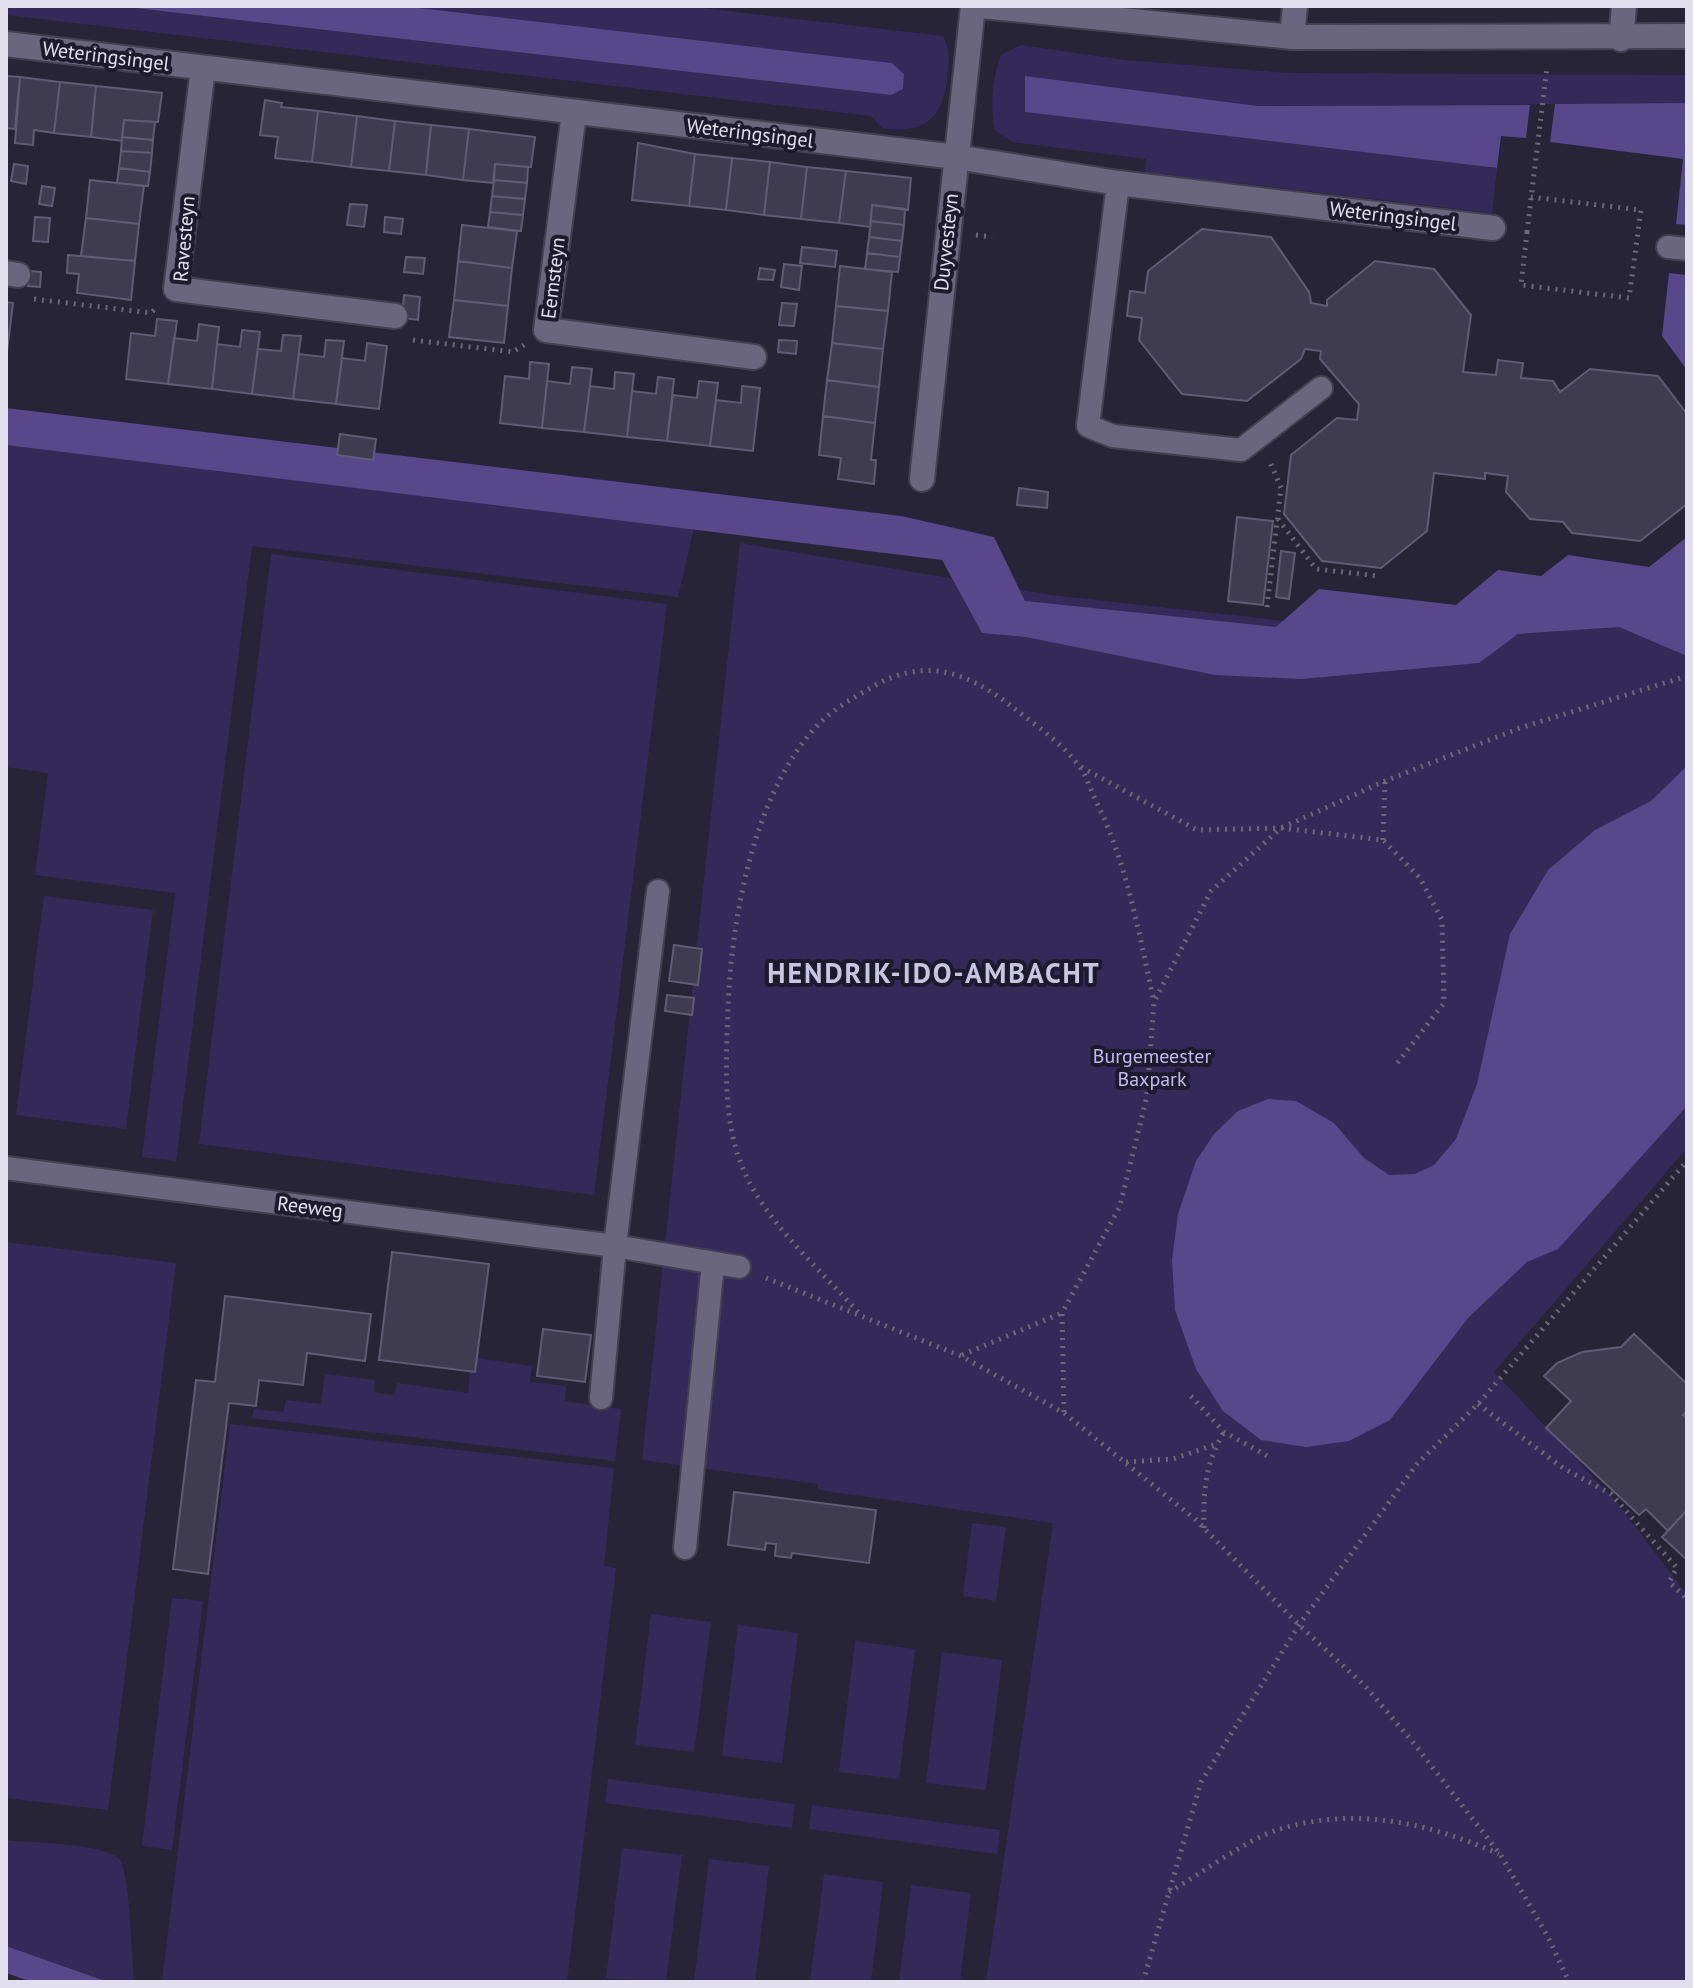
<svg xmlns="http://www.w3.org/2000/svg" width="1693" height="1988" font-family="'PT Sans',sans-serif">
  <rect width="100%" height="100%" fill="#272438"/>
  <path fill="#342a59" d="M6,6H118L891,95L902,89L904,74L892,63L402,6H684L943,36C951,52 949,63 947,80C942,121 922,134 882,128L871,116L6,15Z
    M1021,45L1125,60L1287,73L1687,75V103L1258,106L1025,77L1026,112L1497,168L1492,213L1145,172L1146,159L1013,142L995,130C990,106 992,79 1001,55Z
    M6,445L694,528L678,597L252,546L176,1161L142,1157L175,893L35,875L48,773L6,767Z
    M740,543L1051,595L1500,645L1518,634L1558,631L1687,582V1148L1494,1372L1615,1500L1687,1595V1982H986L1053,1523L818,1490V1484L642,1460Z
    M271,554L667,604L594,1195L199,1144Z
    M44,896L153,910L126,1129L16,1115Z
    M6,1242L176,1263L108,1810L6,1798Z
    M477,1358L532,1366L530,1382L566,1386L565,1401L621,1409L615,1461L252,1418L254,1409L283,1412L286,1400L321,1404L325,1374L375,1380L374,1392L395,1395L397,1383L468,1393L470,1371H475Z
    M230,1424L614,1468L604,1566L616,1568L567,1982H162Z
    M972,1523L1006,1527L996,1601L963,1596Z
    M172,1598L203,1601L172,1850L142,1846Z
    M651,1614L711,1622L694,1752L635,1745Z
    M738,1625L798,1633L782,1763L722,1756Z
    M855,1641L915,1649L899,1779L839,1772Z
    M942,1652L1002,1660L986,1790L926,1783Z
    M608,1779L795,1804L792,1828L605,1803Z
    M812,1805L1000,1830L997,1854L809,1829Z
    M6,1840C29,1843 107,1843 120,1860C130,1873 132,1961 134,1982H108L6,1946Z
    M622,1848L682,1855L666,1982L606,1978Z
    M709,1859L769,1866L755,1982H694Z
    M824,1874L883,1882L871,1982H810Z
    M911,1885L971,1893L960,1982H899Z"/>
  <path fill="#56488a" d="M118,6H402L892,63L904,74L903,89L891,95Z
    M1025,76L1258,106L1530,105L1526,138L1501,136L1497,168L1025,112Z
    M1687,103V225L1676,224L1683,159L1550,142L1555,104Z
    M1669,273L1687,275V370L1662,336Z
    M6,408L901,516L994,537L1025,601L1276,627L1319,589L1456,605L1498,570L1541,576L1568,555L1649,567L1687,537V656L1619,627L1518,634L1479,663L1301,679L1215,675L1026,637L982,633L942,560L6,445Z
    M1687,766V1106L1558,1249L1527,1262L1468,1318L1390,1420L1349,1441L1306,1447L1261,1440L1223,1411L1196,1369L1175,1310L1172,1260L1178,1214L1196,1161L1214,1134L1238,1111L1268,1099L1296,1101L1334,1123L1364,1158L1389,1175L1415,1174L1434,1165L1456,1139L1477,1084L1510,934L1548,870L1595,830L1651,801Z
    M6,1946L108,1982H32L6,1973Z"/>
  <path fill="#3f3b51" stroke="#5f5c73" stroke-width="2" d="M6,76L20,77L15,129L6,128Z
    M20,77L60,82L54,133L34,130L33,145L15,143Z
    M60,82L96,86L91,137L54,133Z
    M96,86L162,93L158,122L124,120L122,141L91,137Z
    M265,100L282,103L281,107L318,111L312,162L275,158L278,137L260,135Z
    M318,111L357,116L351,167L312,162Z
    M357,116L395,121L389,171L351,167Z
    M124,120L155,122L153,140L122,137Z
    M395,121L431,125L426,175L389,171Z
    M431,125L469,129L463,180L426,175Z
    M469,129L535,137L531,167L495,164L493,183L463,180Z
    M122,137L153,140L152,153L121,151Z
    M638,143L695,154L689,206L632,200Z
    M121,151L152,153L150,172L119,168Z
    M695,154L732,158L726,210L689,206Z
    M732,158L770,162L764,215L726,210Z
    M770,162L807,167L801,219L764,215Z
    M14,164L28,166L26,184L11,181Z
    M495,164L528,167L527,183L494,180Z
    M807,167L846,171L839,223L801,219Z
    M119,168L150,172L148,186L117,183Z
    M846,171L911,178L908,210L872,205L870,227L839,223Z
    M90,180L144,186L139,224L86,218Z
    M494,180L527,183L525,199L492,196Z
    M42,186L55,188L52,206L39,204Z
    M492,196L525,199L523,215L490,212Z
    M350,204L367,205L364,227L347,225Z
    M872,205L905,209L904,225L871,221Z
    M490,212L523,215L521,231L488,227Z
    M35,217L50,218L48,242L33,241Z
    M385,217L403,219L401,234L384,232Z
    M86,218L139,224L135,261L81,256Z
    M871,221L904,225L902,241L869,237Z
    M462,225L517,231L512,268L458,261Z
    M1202,229L1271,237L1309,292L1311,303L1327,306V300L1375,261L1434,269L1471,315L1463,372L1496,375L1498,360L1523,363L1521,378L1553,381L1560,392L1590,369L1658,376L1687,414V504L1640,541L1572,533L1563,522L1530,519L1506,492L1508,476L1485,473V479L1434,473L1427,531L1381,568L1322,561L1284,514L1291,455L1337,418L1357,420L1359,404L1320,359L1321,351L1305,349L1301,359L1247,401L1182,394L1139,340L1142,318L1127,316L1130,291L1145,293L1148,271Z
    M869,237L902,241L900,257L867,253Z
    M802,247L837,251L835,267L800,263Z
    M867,253L900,257L898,272L865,269Z
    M68,255L135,261L131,300L77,293L79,274L67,273Z
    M406,257L425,258L423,274L404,272Z
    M458,261L512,268L508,306L454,300Z
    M784,264L802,266L799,290L781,287Z
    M840,266L892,272L888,311L836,306Z
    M760,268L775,270L773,280L758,279Z
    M30,271L41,272L40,287L28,286Z
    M404,295L420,297L418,320L402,318Z
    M454,300L508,306L504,343L449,337Z
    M6,302L13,303L6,360Z
    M782,303L797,304L794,326L779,325Z
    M836,306L888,311L883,349L832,343Z
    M157,319L177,321L168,384L126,379L131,333L155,336Z
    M199,324L219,327L212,389L168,384L174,338L197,341Z
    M242,330L260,332L252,394L212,389L217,344L240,347Z
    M283,335L301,336L293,399L252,394L258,349L281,351Z
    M326,340L344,341L336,404L293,399L299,354L324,357Z
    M779,340L797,341L796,354L778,352Z
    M367,343L387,346L379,409L336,404L342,358L365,361Z
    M832,343L883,349L879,387L827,380Z
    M530,362L549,364L542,428L500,423L505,376L529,379Z
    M572,367L592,369L584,432L542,428L547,381L570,384Z
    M615,372L634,374L627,437L584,432L590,386L614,389Z
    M658,377L674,379L667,441L627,437L632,391L656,394Z
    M827,380L879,387L875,423L823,416Z
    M699,381L718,383L710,446L667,441L673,395L697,398Z
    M742,386L760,388L753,451L710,446L716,400L741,403Z
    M823,416L875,423L871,460H876L874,484L838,479L841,458L819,455Z
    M340,434L376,439L373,460L337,455Z
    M1019,488L1048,492L1047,508L1017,505Z
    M1237,517L1273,521L1263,605L1228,601Z
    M1281,551L1295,553L1289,599L1276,597Z
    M674,945L702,949L698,985L669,981Z
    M667,995L694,998L692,1015L665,1011Z
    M392,1252L489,1264L475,1372L379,1360Z
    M225,1296L371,1314L365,1361L307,1353L303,1385L259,1380L256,1406L229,1403L208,1574L173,1569L196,1380L215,1382Z
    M543,1329L591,1335L585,1382L537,1376Z
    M1634,1334L1687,1384V1411L1683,1415L1687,1419V1510L1668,1531L1646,1509L1639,1515L1546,1428L1571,1401L1544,1376L1557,1363L1582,1352L1621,1347Z
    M734,1492L876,1510L869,1563L792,1553L791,1558L775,1556L776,1544L766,1543L765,1550L728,1545Z
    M1687,1510V1560L1662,1537Z"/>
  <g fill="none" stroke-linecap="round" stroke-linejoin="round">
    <g stroke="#424051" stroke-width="26">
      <path id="lane" d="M1118,183L1088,426L1113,436L1241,450L1321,388
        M1668,247L1687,249
        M6,1168L615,1246L739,1267
        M601,1398L615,1246L658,891
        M685,1548L713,1263"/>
    </g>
    <g stroke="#424051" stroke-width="28">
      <path id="street" d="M1292,37L1295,6
        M1621,39L1624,6
        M6,44L956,157L1118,183L1493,228
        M203,68L176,289L395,316
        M574,113L546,330L754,357
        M6,273L18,275
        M922,479L973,6"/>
    </g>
    <g stroke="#424051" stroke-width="28">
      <path id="secondary" d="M982,6L1292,37L1687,36"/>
    </g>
    <path stroke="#6a6879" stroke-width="5" stroke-dasharray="2 6" stroke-linecap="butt" d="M1527,232L1521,285L1629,298L1641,210L1531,197
      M1527,232L1547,67
      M976,235L992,237
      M34,299L151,313L154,310
      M413,340L513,352L524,345
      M1278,519L1316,569L1378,576
      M1267,607L1281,488L1271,464
      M1081,767L1197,830L1281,828L1383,840L1420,878L1442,920L1444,1003L1395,1066
      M1383,840L1385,781
      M766,1278L961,1356L1064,1413L1196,1520L1299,1625L1366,1687L1412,1741L1500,1854L1548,1937L1569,1982
      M858,1312C821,1271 766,1222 744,1171C722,1122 726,1062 728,1009C731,921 753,797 814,729C830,711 851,699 872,687C924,657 966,671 1011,706C1034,724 1061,742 1079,766C1086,775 1090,788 1095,799C1127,863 1139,933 1154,1002
      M962,1355L1062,1313
      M1191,1396L1224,1432L1271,1458
      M1478,1404L1563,1468L1611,1494L1677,1568L1669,1582L1687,1599
      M1064,1412L1062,1313L1120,1206L1147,1096L1154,1002L1211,891L1281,828L1385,781L1520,728L1687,676
      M1126,1462L1173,1459L1217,1444
      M1204,1528C1203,1492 1205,1464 1224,1432
      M1169,1892C1199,1875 1246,1840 1277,1830C1353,1806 1427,1822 1499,1854
      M1143,1982L1201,1782L1299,1625L1417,1464L1478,1404L1687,1161"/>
    <use href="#lane" stroke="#6a667e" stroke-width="22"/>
    <use href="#street" stroke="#6a667e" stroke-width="24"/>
    <use href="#secondary" stroke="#6a667e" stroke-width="24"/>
  </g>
  <g text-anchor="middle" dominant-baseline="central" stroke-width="8" stroke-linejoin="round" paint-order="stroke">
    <g font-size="20" fill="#e2e0ee" stroke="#1e1a2e">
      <text transform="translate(106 56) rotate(7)">Weteringsingel</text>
      <text transform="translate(750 133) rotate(7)">Weteringsingel</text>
      <text transform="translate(1393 216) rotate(7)">Weteringsingel</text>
      <text transform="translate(184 239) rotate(-85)">Ravesteyn</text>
      <text transform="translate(946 242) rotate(-84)">Duyvesteyn</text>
      <text transform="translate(553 278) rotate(-83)">Eemsteyn</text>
      <text transform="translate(310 1207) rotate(7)">Reeweg</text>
    </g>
    <g font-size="20" fill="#c3baf4" stroke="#1e1a2e">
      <text x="1152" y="1056">Burgemeester<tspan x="1152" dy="23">Baxpark</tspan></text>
    </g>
    <g font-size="28" font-weight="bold" letter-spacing="2" fill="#c8c5e0" stroke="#1e1a2e">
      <text x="934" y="972">HENDRIK-IDO-AMBACHT</text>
    </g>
  </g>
  <rect width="1693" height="1988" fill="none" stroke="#e2e0ee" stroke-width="16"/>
</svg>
